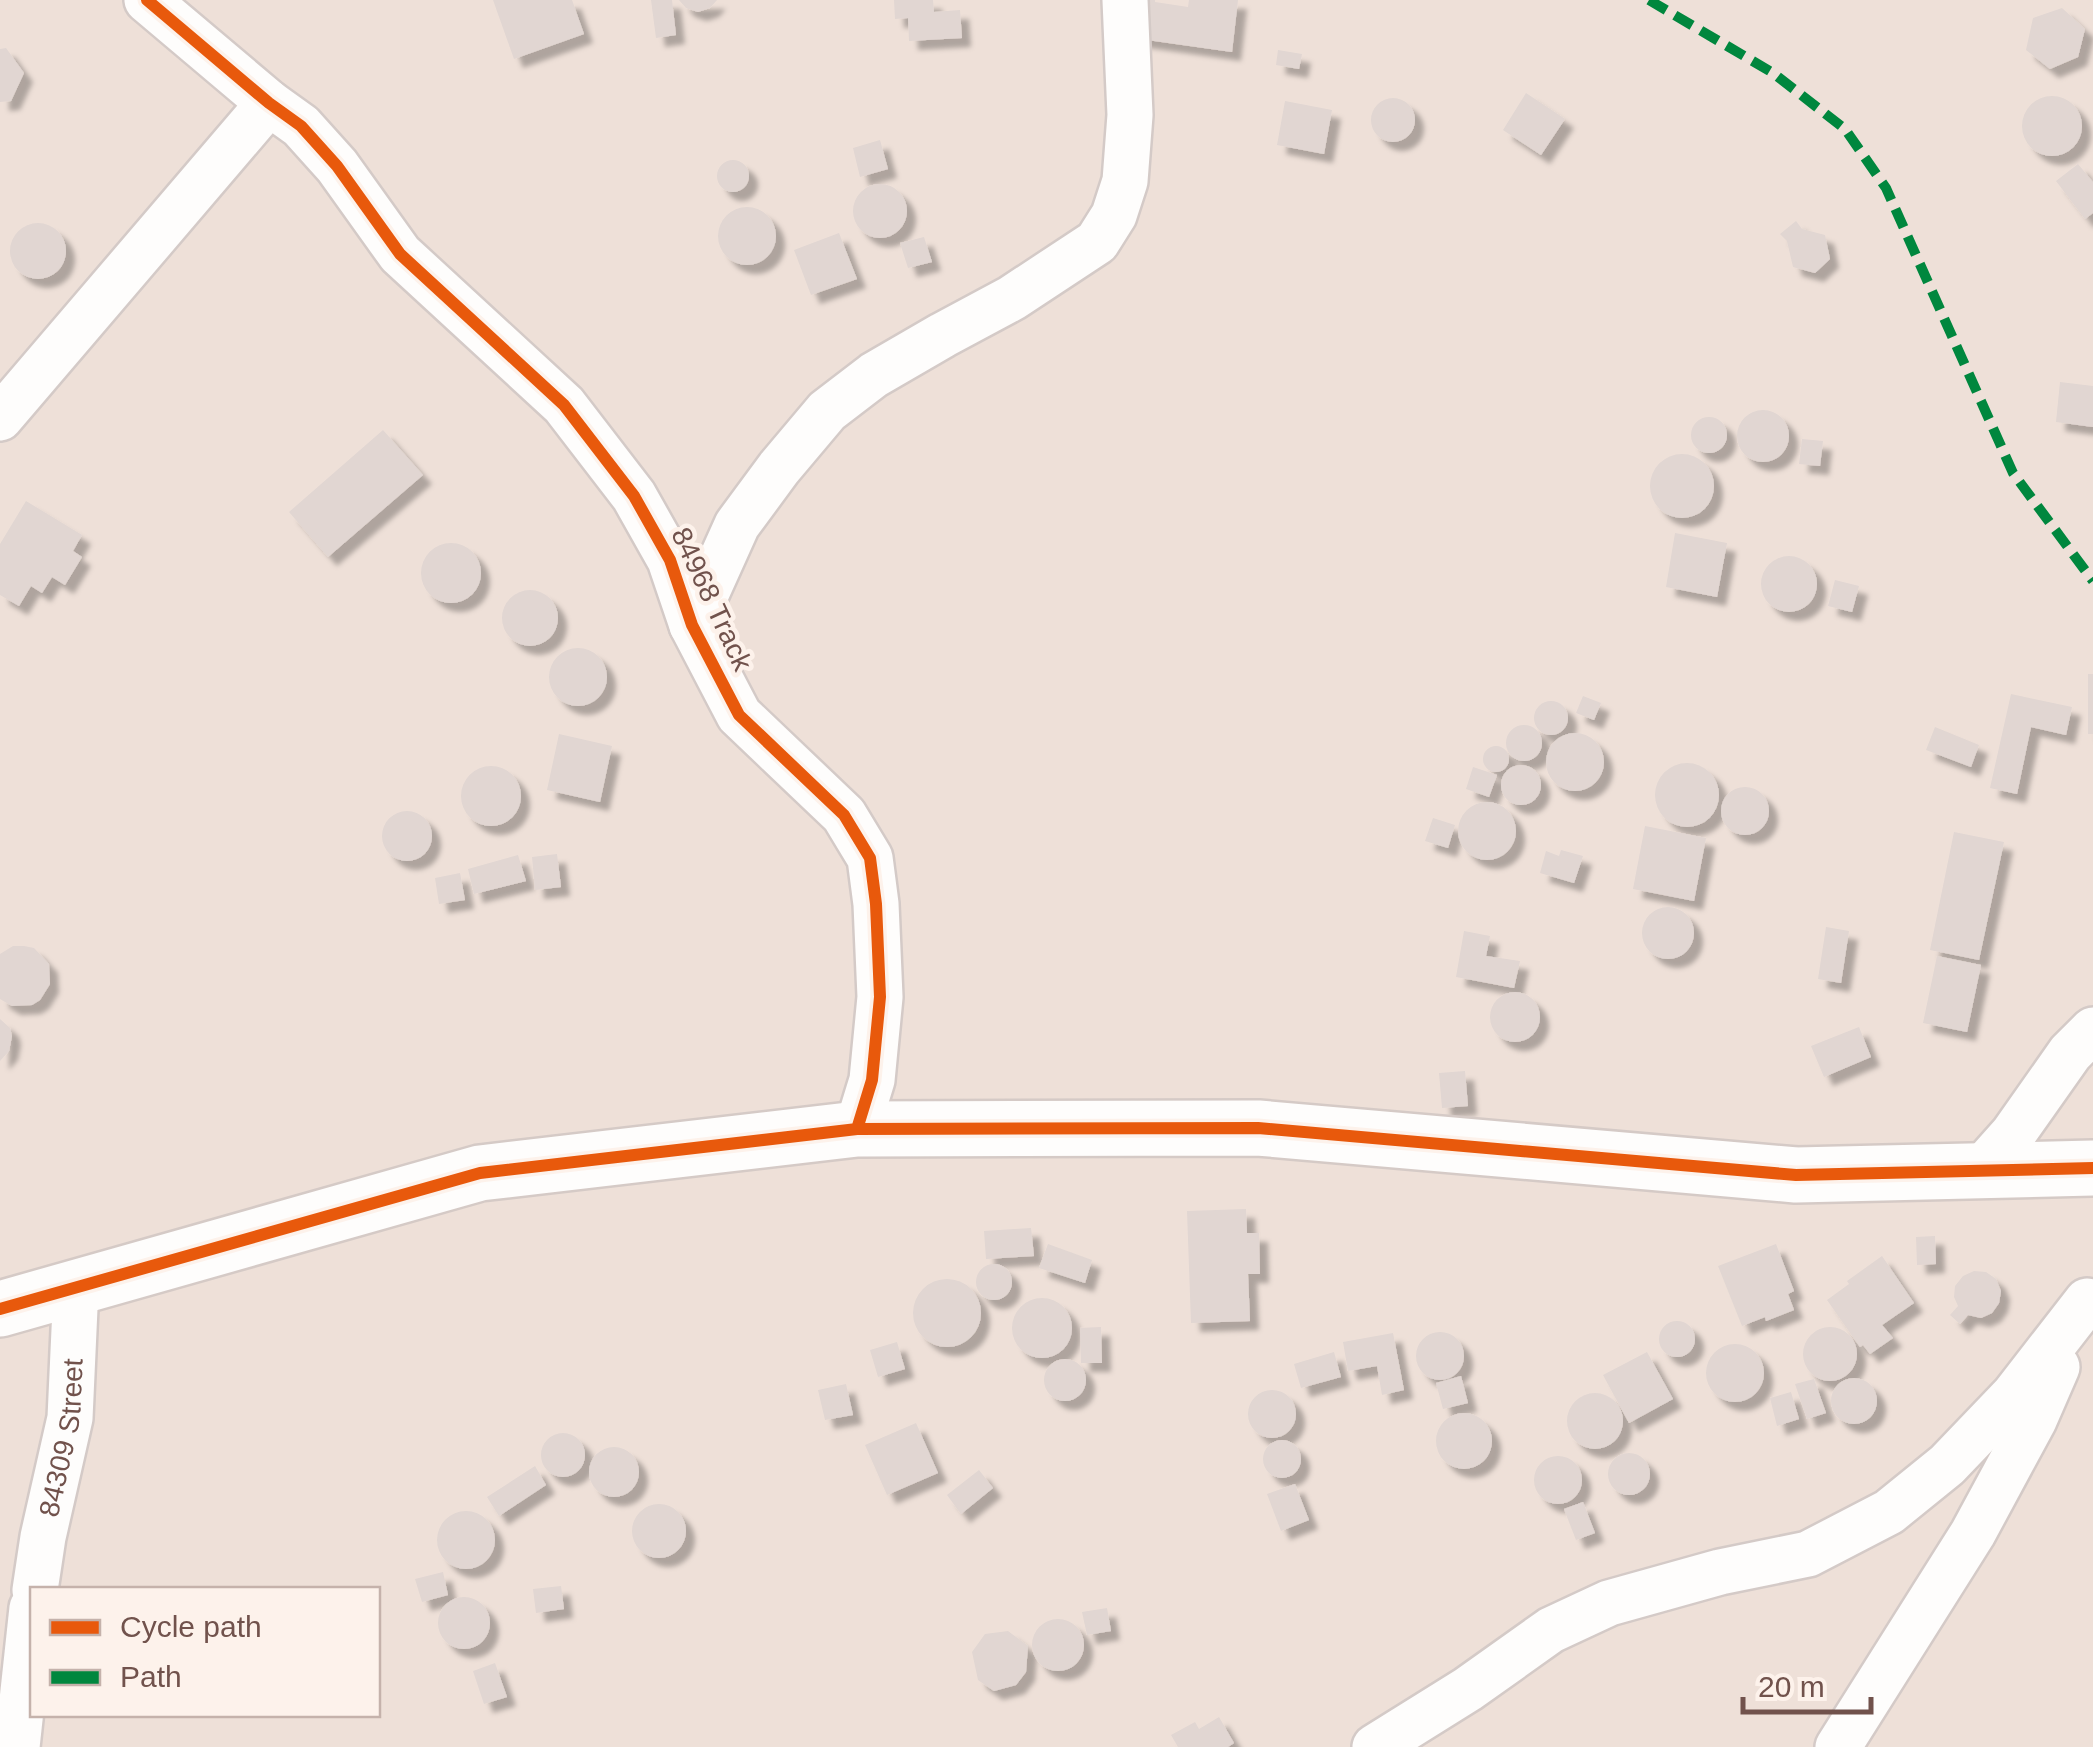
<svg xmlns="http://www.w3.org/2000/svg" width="2093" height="1747" font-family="Helvetica,sans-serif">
  <defs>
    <filter id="shadow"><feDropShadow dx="9" dy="9" stdDeviation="2.5" flood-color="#0004"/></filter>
  </defs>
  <rect width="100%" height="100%" fill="#f5efea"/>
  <path fill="#eee0d8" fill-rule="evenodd" d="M0,0H2093V1747H0ZM32,1590H378V1714H32Z"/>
  <path fill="#e1d6d2" filter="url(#shadow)" d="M493,0H572L584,34L514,59Z
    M651,0H672L676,35L656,38Z
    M679,0H717L710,8L698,12L686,8Z
    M894,0H933L934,12L960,10L962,38L909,41L908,18L895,19Z
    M1138,0H1155V2L1188,7L1189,0H1238L1232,52L1133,38Z
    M2062,8L2085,29L2078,57L2050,69L2026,50L2033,18Z
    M6,48L24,73L11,101L0,102V49Z
    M1278,50L1302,54L1299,69L1276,65Z
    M1526,93L1565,119L1541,155L1503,130Z
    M2022 126a30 30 0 1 1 60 0a30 30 0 1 1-60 0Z
    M1371 120a22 22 0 1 1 44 0a22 22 0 1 1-44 0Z
    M1285,101L1332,110L1324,154L1277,145Z
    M880,140L888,169L860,177L853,148Z
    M717 176a16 16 0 1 1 32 0a16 16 0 1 1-32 0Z
    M2078,164L2093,182V213L2085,219L2056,181Z
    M853 211a27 27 0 1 1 54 0a27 27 0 1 1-54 0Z
    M718 236a29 29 0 1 1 58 0a29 29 0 1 1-58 0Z
    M1796,221L1802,229L1825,235L1830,259L1815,273L1793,267L1787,241L1780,234Z
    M10 251a28 28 0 1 1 56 0a28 28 0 1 1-56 0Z
    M839,233L857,279L811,295L794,250Z
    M924,237L932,262L908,268L900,243Z
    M2060,382L2093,386V427L2056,422Z
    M1737 436a26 26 0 1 1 52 0a26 26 0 1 1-52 0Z
    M1691 435a18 18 0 1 1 36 0a18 18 0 1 1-36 0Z
    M383,430L423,475L328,557L289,512Z
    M1802,439L1823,441L1820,466L1799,464Z
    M1650 486a32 32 0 1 1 64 0a32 32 0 1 1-64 0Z
    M26,501L82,535L73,551L82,557L65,585L52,577L42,593L31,586L19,606L0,595V544Z
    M1675,533L1727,543L1717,597L1666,587Z
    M421 573a30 30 0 1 1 60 0a30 30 0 1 1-60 0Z
    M1761 584a28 28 0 1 1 56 0a28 28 0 1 1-56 0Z
    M1835,580L1859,586L1852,612L1828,606Z
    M502 618a28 28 0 1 1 56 0a28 28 0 1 1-56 0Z
    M549 677a29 29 0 1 1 58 0a29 29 0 1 1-58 0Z
    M2088,674H2093V734H2088Z
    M2011,694L2072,707L2066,735L2031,727L2017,794L1990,788Z
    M1583,696L1601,703L1594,720L1576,713Z
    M1534 718a17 17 0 1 1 34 0a17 17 0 1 1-34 0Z
    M1506 743a18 18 0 1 1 36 0a18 18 0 1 1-36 0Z
    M1935,727L1979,745L1971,767L1926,750Z
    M1546 762a29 29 0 1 1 58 0a29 29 0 1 1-58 0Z
    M559,734L612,746L600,802L547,790Z
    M1483 759a13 13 0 1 1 26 0a13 13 0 1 1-26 0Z
    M1655 795a32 32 0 1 1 64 0a32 32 0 1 1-64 0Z
    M1501 785a20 20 0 1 1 40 0a20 20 0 1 1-40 0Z
    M461 796a30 30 0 1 1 60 0a30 30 0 1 1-60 0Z
    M1473,767L1497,775L1489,797L1466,789Z
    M1721 811a24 24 0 1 1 48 0a24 24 0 1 1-48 0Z
    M1458 831a29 29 0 1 1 58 0a29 29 0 1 1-58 0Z
    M382 836a25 25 0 1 1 50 0a25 25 0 1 1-50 0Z
    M1433,818L1455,825L1448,848L1425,841Z
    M1645,826L1706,838L1694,901L1633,889Z
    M1954,832L2004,842L1979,960L1930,950Z
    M1561,850L1583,856L1574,883L1540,873L1546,851L1559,856Z
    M557,854L561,887L535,890L532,857Z
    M518,855L526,881L474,894L468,869Z
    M460,873L465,900L439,904L435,878Z
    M1642 933a26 26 0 1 1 52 0a26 26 0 1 1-52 0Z
    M1826,927L1849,931L1841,983L1818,979Z
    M1464,931L1490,936L1486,956L1520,961L1514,988L1456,977Z
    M13,946H24L34,948L49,964L50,984L40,1000L32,1005L12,1006L0,999V954Z
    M1937,956L1981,965L1967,1032L1923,1023Z
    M1490 1017a25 25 0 1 1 50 0a25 25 0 1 1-50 0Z
    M0,1019L10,1028L12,1036L9,1051L0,1061Z
    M1859,1027L1871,1057L1824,1077L1811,1046Z
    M1465,1071L1468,1106L1442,1108L1439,1073Z
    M1246,1209L1247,1233H1259L1260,1274H1248L1250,1321L1191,1323L1187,1211Z
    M1031,1228L1034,1256L986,1259L984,1231Z
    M1935,1236L1936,1264L1917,1265L1916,1237Z
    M1048,1244L1092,1260L1085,1283L1039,1268Z
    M1776,1244L1794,1291L1788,1294L1794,1310L1766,1321L1765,1317L1742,1326L1718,1266Z
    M1882,1256L1914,1303L1882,1325L1893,1338L1870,1354L1863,1345L1860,1347L1827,1300L1849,1284L1847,1281Z
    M976 1282a18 18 0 1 1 36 0a18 18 0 1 1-36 0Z
    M1974,1271L1986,1272L1996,1279L2001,1291L1999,1303L1992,1313L1981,1318L1968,1315L1960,1324L1950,1315L1958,1306L1954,1297L1955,1286L1963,1276Z
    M913 1313a34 34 0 1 1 68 0a34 34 0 1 1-68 0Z
    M1012 1328a30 30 0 1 1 60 0a30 30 0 1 1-60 0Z
    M1659 1339a18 18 0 1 1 36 0a18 18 0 1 1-36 0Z
    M1101,1327L1102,1363H1081L1080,1328Z
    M1803 1354a27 27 0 1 1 54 0a27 27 0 1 1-54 0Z
    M1416 1356a24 24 0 1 1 48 0a24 24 0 1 1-48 0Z
    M1393,1333L1404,1390L1382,1395L1377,1366L1348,1371L1343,1342Z
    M897,1342L905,1369L878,1377L870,1350Z
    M1706 1373a29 29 0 1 1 58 0a29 29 0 1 1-58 0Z
    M1334,1352L1341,1377L1301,1388L1294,1364Z
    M1647,1352L1673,1399L1629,1423L1603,1375Z
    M1044 1380a21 21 0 1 1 42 0a21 21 0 1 1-42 0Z
    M1461,1376L1468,1403L1443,1409L1436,1383Z
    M1831 1401a23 23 0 1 1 46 0a23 23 0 1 1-46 0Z
    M1814,1379L1826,1413L1807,1419L1795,1384Z
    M846,1384L853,1415L825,1420L818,1390Z
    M1248 1414a24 24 0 1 1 48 0a24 24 0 1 1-48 0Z
    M1791,1392L1799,1419L1777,1426L1770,1398Z
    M1567 1421a28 28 0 1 1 56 0a28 28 0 1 1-56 0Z
    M1436 1441a28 28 0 1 1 56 0a28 28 0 1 1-56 0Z
    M916,1423L938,1473L887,1495L865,1445Z
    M541 1455a22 22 0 1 1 44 0a22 22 0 1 1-44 0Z
    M1263 1459a19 19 0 1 1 38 0a19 19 0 1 1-38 0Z
    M589 1472a25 25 0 1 1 50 0a25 25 0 1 1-50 0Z
    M1608 1474a21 21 0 1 1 42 0a21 21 0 1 1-42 0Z
    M1534 1480a24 24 0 1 1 48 0a24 24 0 1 1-48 0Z
    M535,1466L546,1485L499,1516L487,1497Z
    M979,1470L993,1488L961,1514L947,1495Z
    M1295,1484L1309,1520L1281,1531L1267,1494Z
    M1583,1502L1595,1533L1576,1540L1564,1509Z
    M632 1531a27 27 0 1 1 54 0a27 27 0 1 1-54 0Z
    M437 1540a29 29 0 1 1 58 0a29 29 0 1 1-58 0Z
    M443,1572L448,1595L422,1602L415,1579Z
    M561,1586L564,1609L536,1613L533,1589Z
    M438 1623a26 26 0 1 1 52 0a26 26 0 1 1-52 0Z
    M1107,1608L1111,1631L1087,1635L1082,1612Z
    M1032 1645a26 26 0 1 1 52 0a26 26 0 1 1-52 0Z
    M1008,1631L1028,1646L1026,1672L1016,1685L994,1691L978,1680L972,1652L985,1634Z
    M495,1663L507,1697L484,1704L473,1671Z
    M1219,1717L1234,1743L1228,1747H1178L1171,1735L1195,1722L1199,1729Z"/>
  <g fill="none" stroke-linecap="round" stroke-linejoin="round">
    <g stroke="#d4cac7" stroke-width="50">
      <g id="street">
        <path d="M147,0L269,103L301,126L337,166L400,254L564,405L634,496L670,560L692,625L739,715L844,815L870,858L876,904L880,997L872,1080L857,1129"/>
        <path d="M0,418L269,103"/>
        <path d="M692,625L737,525L779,468L827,411L874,375L943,335L1012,298L1097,242L1114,215L1125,181L1130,115L1125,0"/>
        <path d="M1980,1171L2013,1134L2070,1053L2093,1030"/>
        <path id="s1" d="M35,1590L43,1537L70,1418L76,1286"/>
        <path d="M17,1747L32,1608"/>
        <path d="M1375,1747L1468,1689L1551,1630L1609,1603L1720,1572L1808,1554L1889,1512L1947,1465L2014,1395L2087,1301"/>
        <path d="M1838,1747L1973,1533L2034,1420L2057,1367"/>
      </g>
    </g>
    <g stroke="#d5cac6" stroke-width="60">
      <path id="secondary" d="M0,1309L480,1173L857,1129L1258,1128L1796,1175L2093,1168"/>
    </g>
    <use href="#street" stroke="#fefdfc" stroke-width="45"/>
    <use href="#secondary" stroke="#fefdfc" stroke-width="55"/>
    <path stroke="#00873e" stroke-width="10" stroke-dasharray="20 10" stroke-linecap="butt" d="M1649,0L1773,73L1845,129L1886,188L2013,473L2093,581"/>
    <g stroke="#fdf2eb" stroke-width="19">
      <path id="cycleway" d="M147,0L269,103L301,126L337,166L400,254L564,405L634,496L670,560L692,625L739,715L844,815L870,858L876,904L880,997L872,1080L857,1129
        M0,1309L480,1173L857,1129L1258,1128L1796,1175L2093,1168"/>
    </g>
    <use href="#cycleway" stroke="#e8590c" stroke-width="12"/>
  </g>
  <g text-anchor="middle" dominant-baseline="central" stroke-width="9" stroke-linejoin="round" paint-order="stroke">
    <g font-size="28" fill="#71524c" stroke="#fdf2eb">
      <text transform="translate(712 599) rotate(65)">84968 Track</text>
      <text stroke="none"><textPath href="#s1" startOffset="155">84309 Street</textPath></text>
    </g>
  </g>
  <rect x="30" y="1587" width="350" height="130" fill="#fdf2eb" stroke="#c5b2ab" stroke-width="2.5"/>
  <rect x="50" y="1620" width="50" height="15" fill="#e8590c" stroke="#c5b2ab" stroke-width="2.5"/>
  <text x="120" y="1637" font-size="30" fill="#71524c">Cycle path</text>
  <rect x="50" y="1670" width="50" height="15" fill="#00873e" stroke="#c5b2ab" stroke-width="2.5"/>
  <text x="120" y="1687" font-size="30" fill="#71524c">Path</text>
  <path d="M1743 1697v15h128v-15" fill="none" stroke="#71524c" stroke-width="5"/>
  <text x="1758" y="1697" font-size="30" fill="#71524c" stroke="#fdf2eb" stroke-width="8" paint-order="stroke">20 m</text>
</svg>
